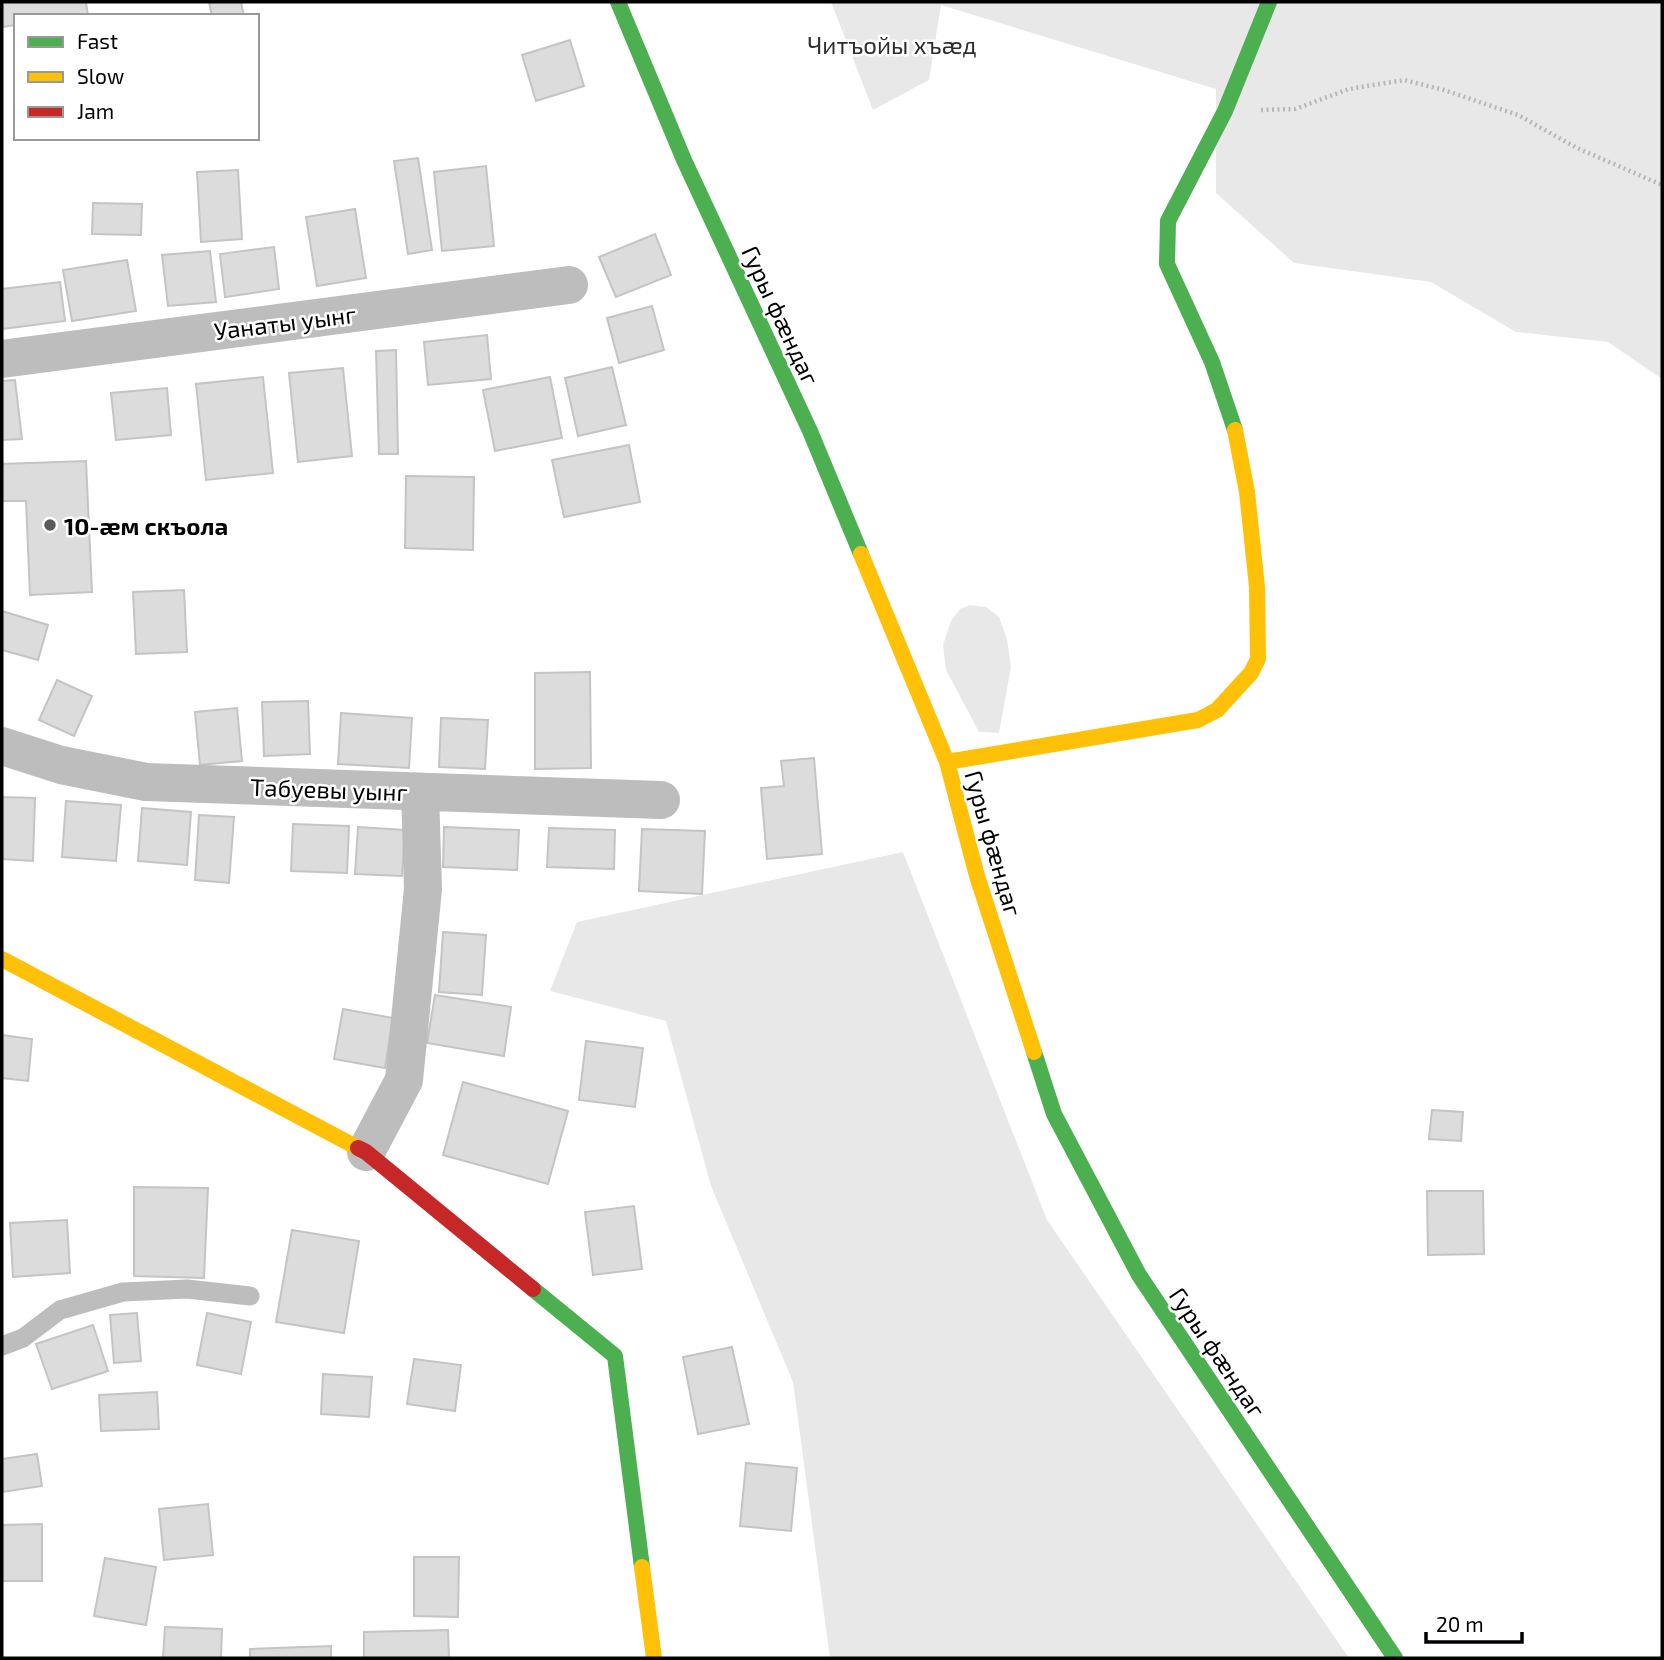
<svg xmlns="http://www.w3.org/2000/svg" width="1664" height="1660" font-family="'Exo 2',sans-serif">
  <rect width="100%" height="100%" fill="#fff"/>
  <path fill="#e8e8e8" d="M831,2H1662V379L1608,342L1516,332L1431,282L1294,263L1216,193V89L941,5L929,80L873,110Z
    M970,605L986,607L999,617L1007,639L1011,667L999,733L979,732L946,670L943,645L951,621L960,609Z
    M903,852L1047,1220L1349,1658H830L793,1382L711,1186L666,1021L550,991L577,922Z"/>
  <path fill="#dcdcdc" stroke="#c4c4c4" stroke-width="2" d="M2,2H86L88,16H16V25L2,27Z
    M209,2H241L244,16H212Z
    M570,40L584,86L536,101L522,55Z
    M418,158L432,250L408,254L394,161Z
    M486,166L494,246L442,251L434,172Z
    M238,170L242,239L201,242L197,172Z
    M93,203L142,204L141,235L92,234Z
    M355,209L366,278L317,286L306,217Z
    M655,234L671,275L616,297L599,257Z
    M274,247L279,289L225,297L220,254Z
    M210,251L216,302L168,306L162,255Z
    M127,260L136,311L72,321L63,270Z
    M60,282L65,321L2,329V289Z
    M652,306L664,350L619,363L607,318Z
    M487,335L491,379L428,385L424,342Z
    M396,350L398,454H379L376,351Z
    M612,367L626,425L578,436L565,378Z
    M343,368L352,456L298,462L289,373Z
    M263,377L273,473L206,480L196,384Z
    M550,377L562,438L495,451L483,390Z
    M15,380L22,439L2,440V381Z
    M167,388L171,435L116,440L111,393Z
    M629,445L640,502L564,517L552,460Z
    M86,461L92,592L30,595L26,501H2V464Z
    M406,476L474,477L473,550L405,548Z
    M184,590L187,652L136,654L133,592Z
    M2,611L48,625L38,660L2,650Z
    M590,672L591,768L535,769V673Z
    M57,680L92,696L74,736L39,720Z
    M308,701L310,754L264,756L262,702Z
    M237,708L242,761L200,765L195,712Z
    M341,713L412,718L409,768L338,764Z
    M441,718L488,720L485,769L439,767Z
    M814,758L822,854L767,859L761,788L784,786L781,761Z
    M2,797L35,798L33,861L2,859Z
    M66,801L121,805L116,861L62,857Z
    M142,808L191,812L187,865L138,861Z
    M199,815L234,817L229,883L195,880Z
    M293,824L349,826L347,873L291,871Z
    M358,827L405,830L402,876L355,874Z
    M444,827L519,830L517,870L443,867Z
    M549,828L615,830L614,869L547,867Z
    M642,829L705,831L702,894L639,891Z
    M443,932L486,935L482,995L439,992Z
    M435,995L511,1007L504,1056L427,1043Z
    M343,1009L393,1018L385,1068L334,1059Z
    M2,1035L32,1039L28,1081L2,1078Z
    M586,1041L643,1048L635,1107L579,1100Z
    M463,1082L568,1111L548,1184L443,1155Z
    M1432,1110L1463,1112L1461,1141L1429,1139Z
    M134,1187L208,1188L204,1278L134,1276Z
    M1427,1191H1483L1484,1254L1428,1255Z
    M634,1206L642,1269L593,1275L585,1212Z
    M67,1220L70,1273L13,1277L10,1223Z
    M292,1230L359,1241L344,1333L276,1322Z
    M137,1313L141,1361L114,1363L110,1315Z
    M207,1313L251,1322L241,1374L197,1365Z
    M93,1325L108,1371L52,1389L36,1344Z
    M732,1347L749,1424L698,1434L683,1357Z
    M414,1359L461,1365L455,1411L407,1404Z
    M323,1374L372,1377L369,1417L321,1414Z
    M157,1392L159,1429L101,1431L99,1395Z
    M37,1454L42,1486L2,1492V1459Z
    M746,1463L797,1468L791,1531L740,1526Z
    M208,1504L213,1555L164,1560L159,1509Z
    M42,1524V1581H2V1525Z
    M414,1557H459L458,1617L414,1616Z
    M105,1558L156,1567L146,1625L94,1616Z
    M165,1627L222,1629L221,1658H163Z
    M448,1630L449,1658H364V1632Z
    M331,1646V1658H250V1649Z"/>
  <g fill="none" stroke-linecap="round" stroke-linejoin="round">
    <path stroke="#b8b8b8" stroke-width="4.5" stroke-dasharray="2 3.5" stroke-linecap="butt" d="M1261,110L1295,109L1349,89L1404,80L1444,90L1518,115L1577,148L1662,185"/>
    <path stroke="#bdbdbd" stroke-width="19" d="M2,1346L23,1338L60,1310L123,1292L187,1289L250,1296"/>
    <path stroke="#bdbdbd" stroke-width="38" d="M2,359L569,285
      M2,746L61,765L146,782L661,800
      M366,1152L404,1080L423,889L420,792"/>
    <path stroke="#4caf50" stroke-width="16" d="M618,2L684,160L810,431L861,554
      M1235,430L1212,362L1167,264L1168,221L1225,111L1269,2
      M1034,1052L1054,1114L1139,1275L1395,1658
      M533,1289L615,1356L642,1567"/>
    <path stroke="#ffc107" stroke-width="16" d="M861,554L947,762L977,876L1034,1052
      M947,762L1198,720L1217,710L1251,673L1258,659L1257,587L1247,492L1235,430
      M2,959L358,1148
      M642,1567L654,1658"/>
    <path stroke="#c62828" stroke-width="16" d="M358,1148L366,1152L533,1289"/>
  </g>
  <circle fill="#595959" stroke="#fff" stroke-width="2.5" cx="50" cy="525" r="7"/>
  <g text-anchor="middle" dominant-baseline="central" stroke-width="5" stroke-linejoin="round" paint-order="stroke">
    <g font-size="24" fill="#2d2d2d" stroke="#fff">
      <text x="892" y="44">Читъойы хъæд</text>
    </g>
    <g font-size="24" fill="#000" stroke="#fff">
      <text transform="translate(781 315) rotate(65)">Гуры фӕндаг</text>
      <text transform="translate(285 322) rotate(-7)">Уанаты уынг</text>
      <text transform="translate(329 789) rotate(2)">Табуевы уынг</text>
      <text transform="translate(994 843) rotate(74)">Гуры фӕндаг</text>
      <text transform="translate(1218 1352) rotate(56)">Гуры фӕндаг</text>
    </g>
    <g font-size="24" font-weight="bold" fill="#000" stroke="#fff" text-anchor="start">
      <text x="64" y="525">10-æм скъола</text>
    </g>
  </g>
  <rect width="1664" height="1660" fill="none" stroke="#000000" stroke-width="7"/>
  <rect x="14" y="14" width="245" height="126" fill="#ffffff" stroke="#999999" stroke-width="2"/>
  <rect x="28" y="37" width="35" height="10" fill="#4caf50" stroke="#999999" stroke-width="2"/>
  <text x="77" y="49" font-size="21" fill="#000000">Fast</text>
  <rect x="28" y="72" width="35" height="10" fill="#ffc107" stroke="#999999" stroke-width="2"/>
  <text x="77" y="84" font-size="21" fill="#000000">Slow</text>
  <rect x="28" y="107" width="35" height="10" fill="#c62828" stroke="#999999" stroke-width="2"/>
  <text x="77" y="119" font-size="21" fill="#000000">Jam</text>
  <path d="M1426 1632v10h96v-10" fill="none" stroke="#000000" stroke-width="3.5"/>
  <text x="1436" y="1632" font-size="21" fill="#000000" stroke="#ffffff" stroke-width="5" paint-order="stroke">20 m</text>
</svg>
